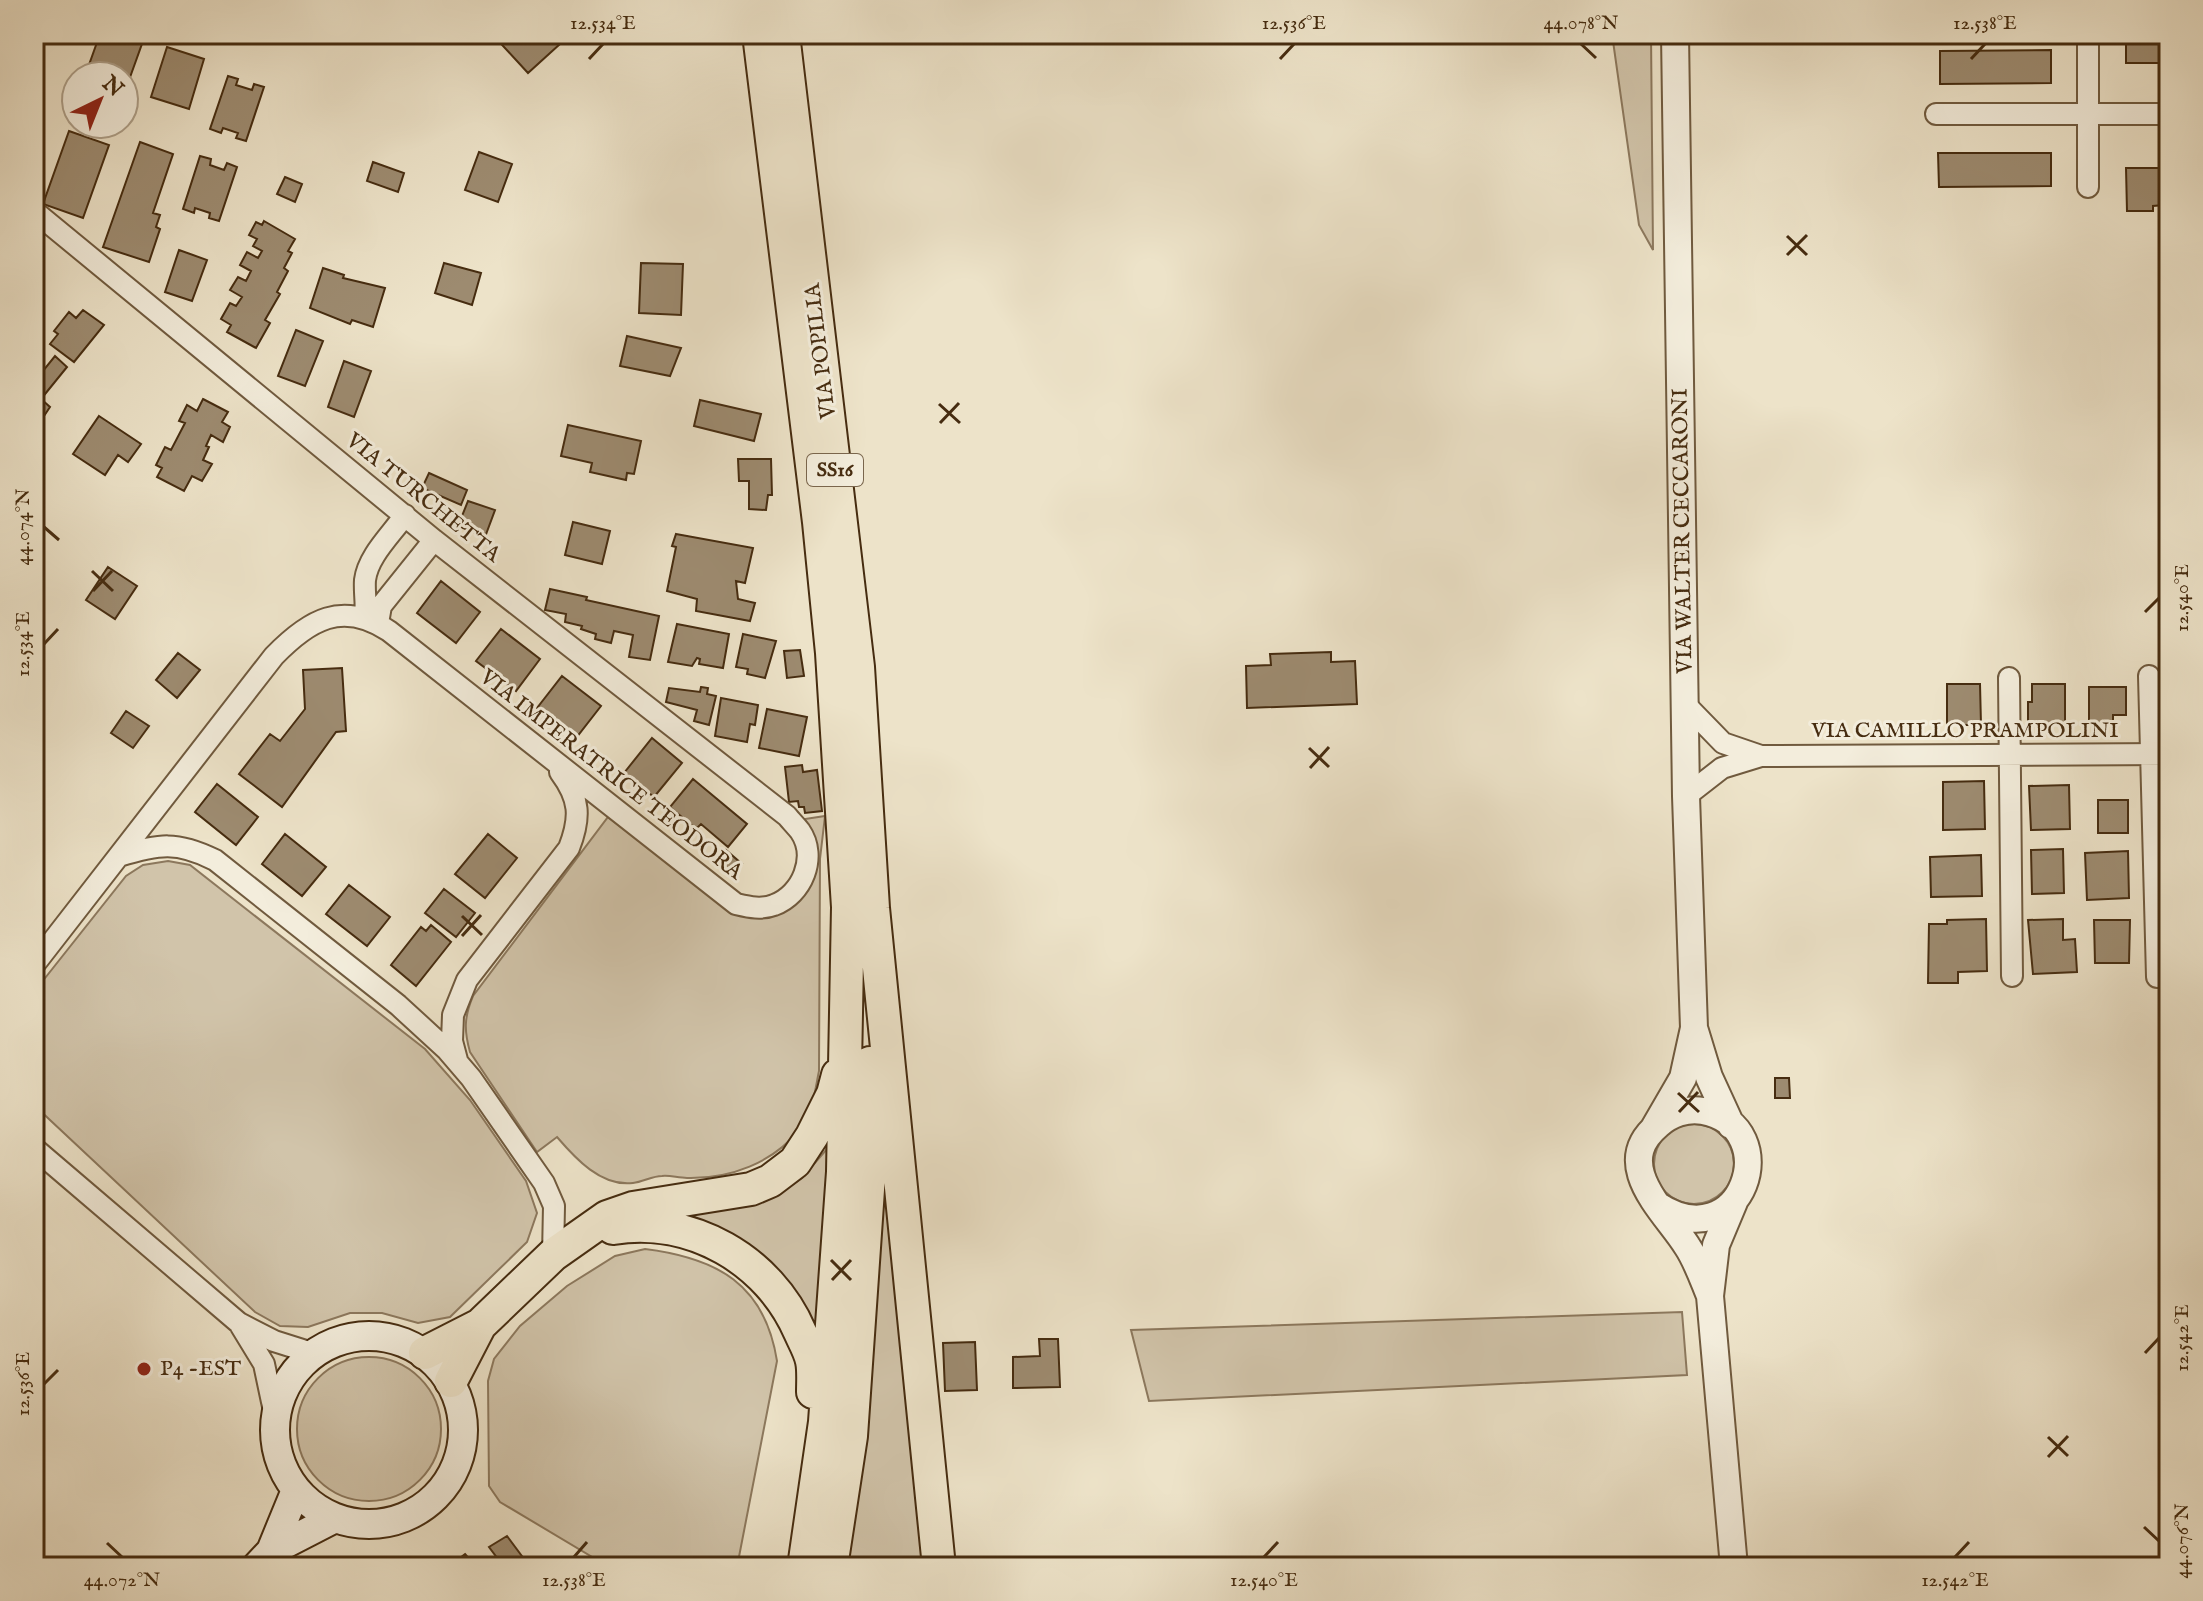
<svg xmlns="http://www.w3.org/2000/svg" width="2203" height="1601" font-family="'IM FELL English',serif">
  <rect width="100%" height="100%" fill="#ede3c9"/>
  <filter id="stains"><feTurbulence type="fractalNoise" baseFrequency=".0025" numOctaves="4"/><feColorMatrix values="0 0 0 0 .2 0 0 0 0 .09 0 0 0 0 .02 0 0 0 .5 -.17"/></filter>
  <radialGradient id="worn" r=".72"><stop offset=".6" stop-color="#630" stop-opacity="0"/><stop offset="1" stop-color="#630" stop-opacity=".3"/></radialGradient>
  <path fill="#d1c4aa" stroke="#8c785d" stroke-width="2" d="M1612,34H1651L1653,250L1639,225Z
    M825,816L820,859L819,1071C815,1090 813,1113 800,1129C773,1163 730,1179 687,1178C678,1178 670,1175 662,1176C652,1176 643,1182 633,1183C601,1187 575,1158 557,1137L537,1152L470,1052C464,1031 464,1017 473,996L608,817L722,905L784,910L797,902L807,889L815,868L817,845L805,819Z
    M168,861L190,865L425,1049L470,1100L526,1181L537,1213L527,1242L450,1317L418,1323L382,1313H350L308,1327L280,1326L255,1312L34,1105V992L126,876L143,865Z
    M1654 1164a40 40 0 1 1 80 0a40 40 0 1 1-80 0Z
    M826,1150H830L818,1333L672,1216L777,1195L802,1178Z
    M884,1200H890L928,1567H841L860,1440Z
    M645,1249C717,1258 765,1284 777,1361L737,1567H609L500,1502L489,1486L488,1381L494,1359L520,1326L567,1286L615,1256Z
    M1682,1312L1687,1375L1149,1401L1131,1330Z
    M297 1429a72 72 0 1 1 144 0a72 72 0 1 1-144 0Z"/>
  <path fill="#9d8b70" stroke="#462c10" stroke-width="2" d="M100,34H124L143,41L124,94V76H85Z
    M492,34H571L528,73Z
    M2126,34H2169V63H2126Z
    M167,47L204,59L189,109L151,97Z
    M2051,50V83L1940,84V51Z
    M228,76L238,79L236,85L252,90L254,84L264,87L246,141L236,138L238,133L223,128L221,133L210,129Z
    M69,131L109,145L83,218L43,204Z
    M140,142L173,154L153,213L160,215L156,227L160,229L149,262L103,247Z
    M479,152L512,164L498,202L465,190Z
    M1938,153H2051V186L1939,187Z
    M200,156L211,159L210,165L224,170L227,163L237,167L219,221L209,218L210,213L195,208L194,213L183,209Z
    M373,162L404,173L398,192L367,181Z
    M2126,168H2169V210H2165L2164,205L2153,206V211H2127Z
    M285,177L302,184L295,202L277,194Z
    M264,221L295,239L288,251L292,253L284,268L288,271L277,292L280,294L265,320L270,323L256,348L227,332L231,325L221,319L230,303L236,306L242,297L230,290L238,277L246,281L251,271L240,265L247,252L258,258L262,251L253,246L257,239L249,235L256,222L262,225Z
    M179,250L207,260L192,301L165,292Z
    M444,263L481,273L472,305L435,293Z
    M641,263L683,264L681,315L639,313Z
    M323,268L344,275L343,278L385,288L373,327L352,320L350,324L310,308Z
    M83,310L104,325L74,362L50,344L58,334L54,331L69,312L76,318Z
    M296,330L323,341L305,386L278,376Z
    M627,336L681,348L670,376L620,366Z
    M55,356L67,367L41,399L50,407L44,416L34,407V382Z
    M344,361L371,371L354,417L328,407Z
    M203,399L228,412L222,422L230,427L223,442L211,435L206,446L209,447L203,460L212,464L202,481L192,476L184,491L157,477L162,468L156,465L165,447L171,450L185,423L179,421L187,405L197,411Z
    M700,400L761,414L754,441L694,426Z
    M99,416L141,444L128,462L118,455L105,475L73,454Z
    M568,425L641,441L634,474L627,473L626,480L590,472L592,463L561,456Z
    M738,459H771L772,495H768L766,510L749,509V481H739Z
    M429,473L467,490L461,505L422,488Z
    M468,501L495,510L485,537L458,526Z
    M573,522L610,531L602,564L565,555Z
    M676,534L753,548L745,583L736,581L738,599L755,603L750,621L696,611L697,599L667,591L676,547L672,546Z
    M108,567L137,586L115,619L86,600Z
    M441,581L480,612L456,643L417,613Z
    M550,589L587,597L586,600L659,616L650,660L629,657L633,635L614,631L611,643L595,639L596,634L581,629L582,626L565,622L566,614L545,610Z
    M677,624L729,634L723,668L699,664L700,659L697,658L692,666L668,662Z
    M501,629L540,659L516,691L476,661Z
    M743,634L776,641L765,678L747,674L748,669L736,667Z
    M800,650L804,676L787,678L784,651Z
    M1331,652V662L1355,661L1357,704L1247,708L1246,666L1271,665L1270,654Z
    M178,653L200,670L177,698L156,680Z
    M342,668L346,731L336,732L282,807L239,774L270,734L280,741L305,709L303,670Z
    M562,676L601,706L576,738L537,708Z
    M1947,684H1980L1981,725H1947Z
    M2032,684H2065V725L2028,724V702H2032Z
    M701,687L708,688L707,694L716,696L709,725L694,721L697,710L666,702L669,688L700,692Z
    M2089,687H2126V715H2113V724H2089Z
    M721,698L758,705L755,725L750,724L747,742L715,736Z
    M767,709L807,717L799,756L759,748Z
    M126,711L149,726L133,748L111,733Z
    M652,738L682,763L654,797L624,773Z
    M802,765L803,772L817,770L822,811L805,813L804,807H799L798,801L789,802L785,767Z
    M693,779L747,824L728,847L701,824L696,829L670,807Z
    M1984,781L1985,829L1943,830V782Z
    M217,784L258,817L236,845L195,812Z
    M2069,785L2070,829L2031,830L2029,786Z
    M2098,800H2128V833H2098Z
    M285,834L326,867L302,896L262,864Z
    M488,834L517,858L485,898L455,874Z
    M2063,849L2064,893L2032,894L2031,850Z
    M726,850L742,864L734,875L717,861Z
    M2128,851L2129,898L2087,900L2085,853Z
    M1981,855L1982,896L1931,897L1930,857Z
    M349,885L390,917L367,946L326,914Z
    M444,889L475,913L456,937L425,913Z
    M1986,919L1987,971L1958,972V983H1928L1929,924H1947V920Z
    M2063,919V940L2075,939L2077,972L2033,974L2028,920Z
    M2094,920H2130L2129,963H2095Z
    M431,925L451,942L416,986L391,965L421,927L426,931Z
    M1775,1078H1789L1790,1098H1775Z
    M1039,1339H1058L1060,1387L1013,1388V1357L1040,1356Z
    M975,1342L977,1390L945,1391L943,1343Z
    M507,1536L530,1567H504L489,1547Z
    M465,1554L476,1567H448Z"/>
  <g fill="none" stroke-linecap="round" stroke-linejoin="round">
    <g stroke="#705a3e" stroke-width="24">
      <path id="minor" d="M2088,34V187
        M1936,114H2169
        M34,211L434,540L787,816C791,821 796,826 800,831C818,857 802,895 774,905C761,910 749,907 736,904L389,631C342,600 309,620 274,656L34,965
        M365,618C367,605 364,593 365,580C368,556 391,535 405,515
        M378,623L381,606L434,540
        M2149,676L2157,977
        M2009,678L2012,976
        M1686,705L1723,743L1761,756
        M1686,796L1722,768L1761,756L2169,754
        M119,856C159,844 177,841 215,860L398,1005L447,1050L471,1078L544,1183L554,1206L553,1255
        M457,1060L452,1041L453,1015L467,980L569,848C581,817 580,799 560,772
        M34,1148L239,1323L274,1341L312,1353
        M239,1323L264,1364L275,1416"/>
    </g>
    <g stroke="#705a3e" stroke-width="30">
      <path id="tertiary" d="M1695,1031L1709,1077L1731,1125
        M1654,1128L1683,1078L1694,1028L1686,796L1675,34
        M1657,1205C1742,1261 1787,1127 1703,1111C1687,1108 1670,1114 1658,1125C1610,1165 1665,1211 1687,1246C1697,1261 1703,1279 1710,1296
        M1734,1567L1710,1296L1716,1245L1734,1202"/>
    </g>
    <g stroke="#462c10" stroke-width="32">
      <path id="secondary" d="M275 1430a94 94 0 1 1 188 0a94 94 0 1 1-188 0Z
        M271,1551L335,1518
        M256,1567L271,1551L296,1490"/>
    </g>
    <g stroke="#462c10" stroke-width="36">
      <path id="primary" d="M759,34L819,522L832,653L848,907L843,1172L825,1422L804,1567
        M783,34L858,667L873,908L939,1567
        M613,1228C691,1215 769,1260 800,1332C804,1341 810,1351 812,1361C814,1370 813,1382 813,1392
        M425,1353L480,1325L553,1255L607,1217L633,1208L751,1189L770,1181L795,1162L812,1136L833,1094L838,1075
        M451,1381L480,1325
        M831,1567L851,1436L869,1175L870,1063"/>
    </g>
    <use href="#minor" stroke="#f3eddc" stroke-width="20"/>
    <use href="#tertiary" stroke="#f3eddc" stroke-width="26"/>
    <use href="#secondary" stroke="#f3eddc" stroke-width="28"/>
    <use href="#primary" stroke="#ede3c9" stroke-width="32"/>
  </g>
  <path fill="none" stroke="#462c10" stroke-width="3" d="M1581,44L1596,58M589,59L603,44M1280,59L1294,44M1971,59L1985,44M1787,236L1807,255M1787,255L1807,235M939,404L960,423M940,423L959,403M44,527L59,540M92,571L113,591M93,591L112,571M2145,612L2159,598M44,644L58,629M1309,748L1329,767M1310,768L1329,747M462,916L482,935M462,936L481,915M1678,1093L1699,1112M1679,1112L1698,1092M831,1260L851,1280M832,1280L851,1260M2145,1353L2159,1338M44,1384L58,1370M2048,1437L2068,1456M2048,1457L2068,1436M2144,1527L2159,1541M107,1543L122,1557M574,1557L587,1542M1264,1557L1278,1542M1955,1557L1969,1542"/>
  <circle fill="#8f2418" stroke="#f3eddc" stroke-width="3" cx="144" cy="1369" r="8"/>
  <g text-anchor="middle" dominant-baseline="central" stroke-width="6" stroke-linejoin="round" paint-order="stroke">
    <rect fill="#f3eddc" stroke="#7a664d" stroke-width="2" x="807" y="454" width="56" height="32" rx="6"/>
    <g font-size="20" font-weight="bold" fill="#462c10">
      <text x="835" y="470">SS16</text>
    </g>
    <g font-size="22" fill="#462c10" stroke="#f3eddc">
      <text transform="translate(821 351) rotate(-97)">VIA POPILIA</text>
      <text transform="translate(423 498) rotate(39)">VIA TURCHETTA</text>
      <text transform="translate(1683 531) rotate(-91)">VIA WALTER CECCARONI</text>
      <text x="1965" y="731">VIA CAMILLO PRAMPOLINI</text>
      <text transform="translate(611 775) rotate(38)">VIA IMPERATRICE TEODORA</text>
    </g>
    <g font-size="22" fill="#462c10" stroke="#f3eddc" text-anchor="start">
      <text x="160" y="1369">P4 -EST</text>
    </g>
  </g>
  <rect width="2203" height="1601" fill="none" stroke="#ede3c9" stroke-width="88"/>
  <g transform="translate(100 100) rotate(43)"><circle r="38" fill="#f3eddc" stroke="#aea08a" stroke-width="2"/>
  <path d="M0-6L14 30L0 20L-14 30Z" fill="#8f2418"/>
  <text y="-12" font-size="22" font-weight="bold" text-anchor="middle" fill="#462c10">N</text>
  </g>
  <rect x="44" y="44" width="2115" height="1513" fill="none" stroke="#462c10" stroke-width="3"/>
  <g font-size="20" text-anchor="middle" fill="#462c10">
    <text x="603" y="29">12.534°E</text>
    <text x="1294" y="29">12.536°E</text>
    <text x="1581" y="29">44.078°N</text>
    <text x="1985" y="29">12.538°E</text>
    <text transform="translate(22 527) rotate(-90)" y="7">44.074°N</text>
    <text transform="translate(2181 598) rotate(-90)" y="7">12.540°E</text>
    <text transform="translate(22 644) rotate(-90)" y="7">12.534°E</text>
    <text transform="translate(2181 1338) rotate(-90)" y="7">12.542°E</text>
    <text transform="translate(22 1384) rotate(-90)" y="7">12.536°E</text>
    <text transform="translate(2181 1541) rotate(-90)" y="7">44.076°N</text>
    <text x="122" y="1586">44.072°N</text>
    <text x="574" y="1586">12.538°E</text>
    <text x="1264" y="1586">12.540°E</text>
    <text x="1955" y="1586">12.542°E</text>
  </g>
  <rect width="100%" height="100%" filter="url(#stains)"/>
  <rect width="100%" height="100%" fill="url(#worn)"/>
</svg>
